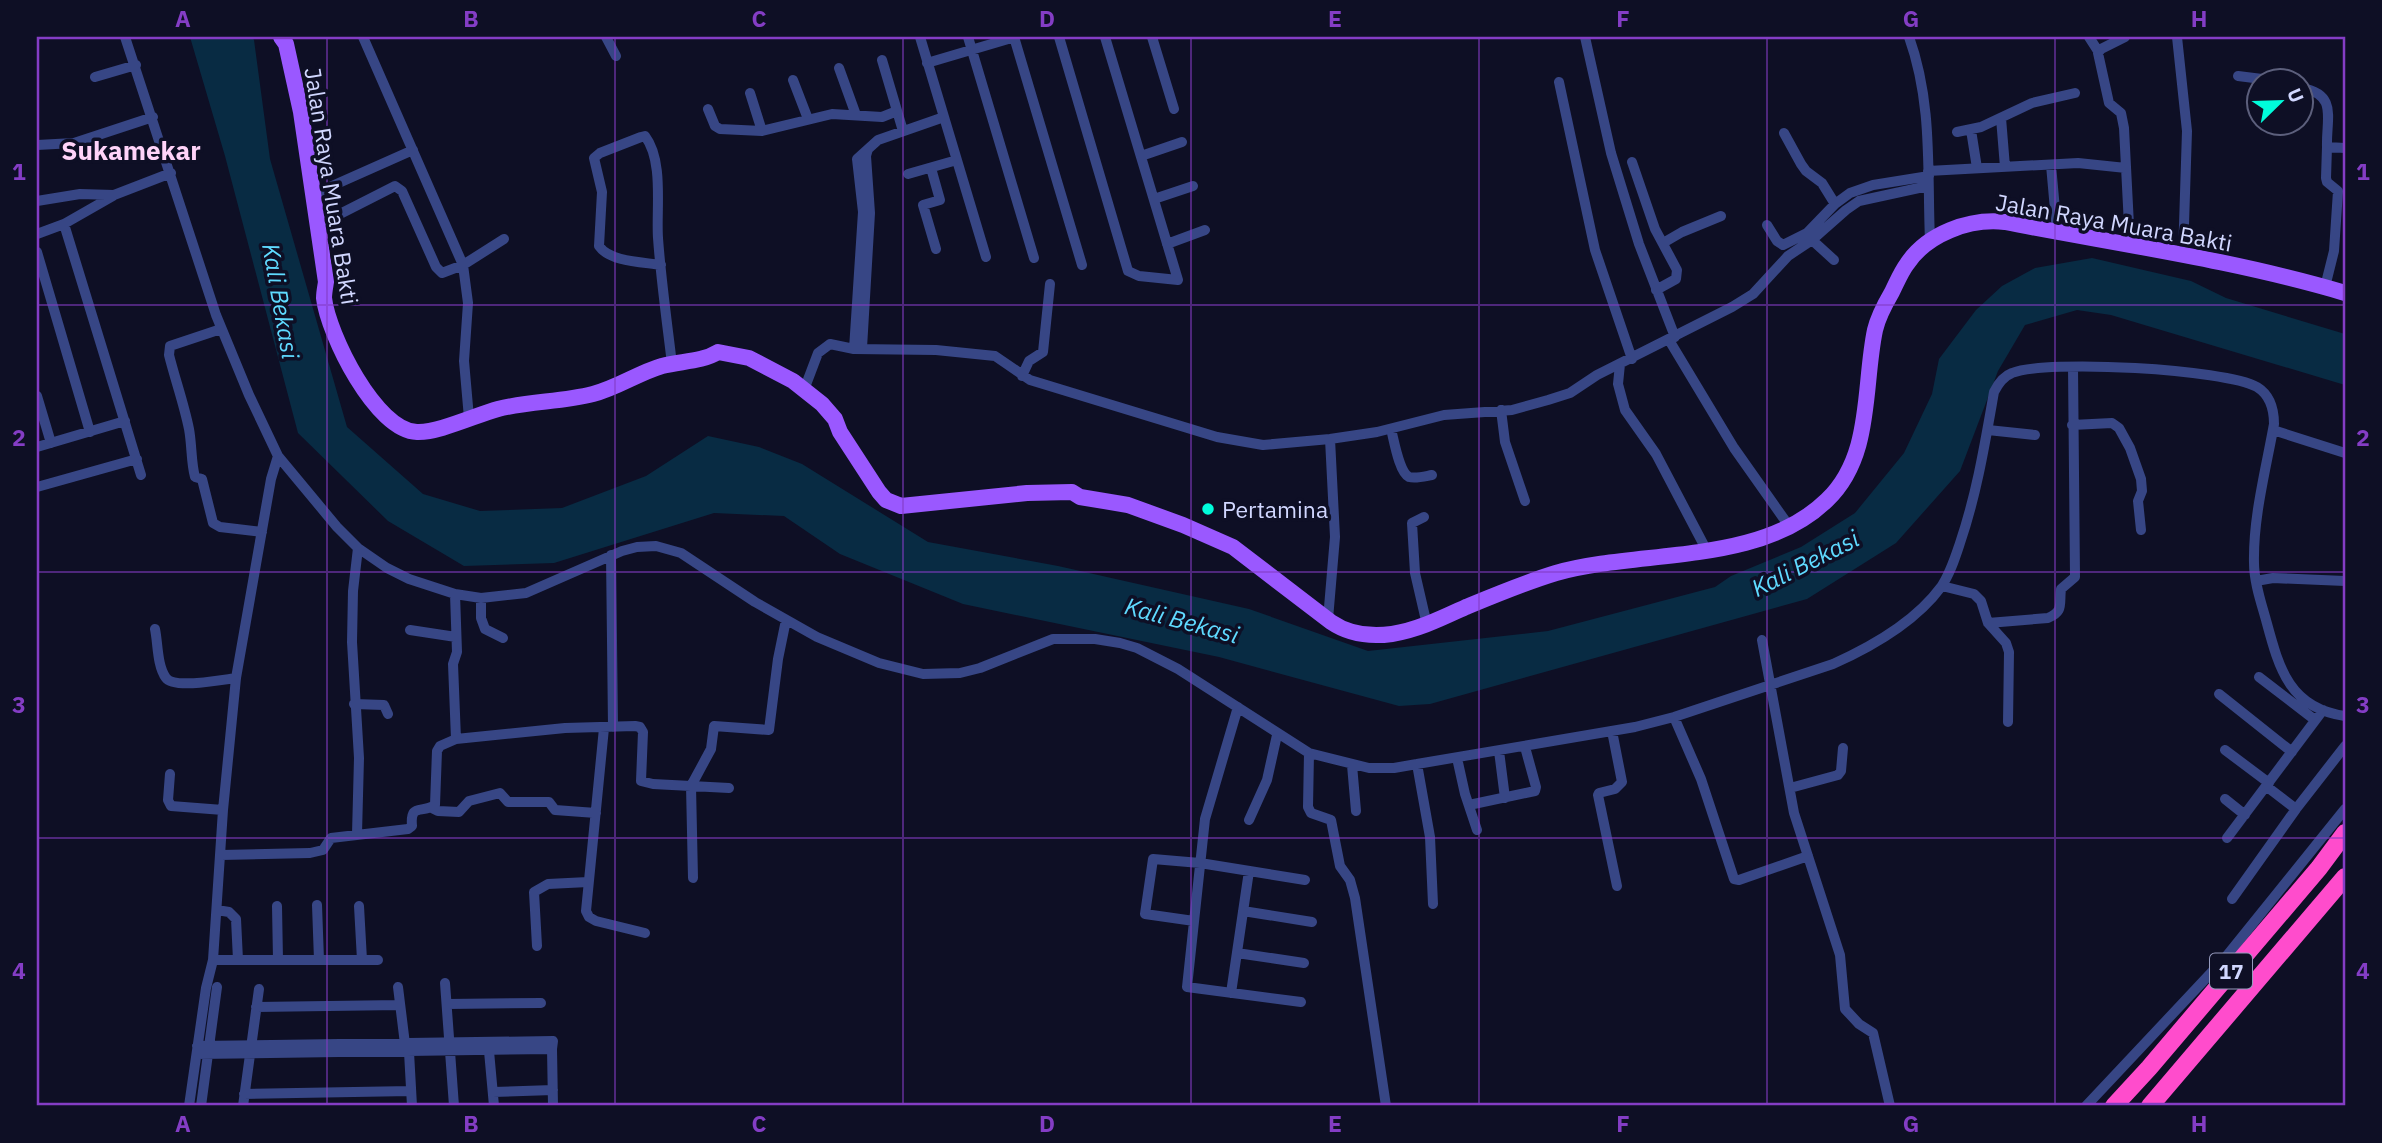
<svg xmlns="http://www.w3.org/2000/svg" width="2382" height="1143" font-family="'IBM Plex Sans',sans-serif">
  <rect width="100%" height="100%" fill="#0e0f25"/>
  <path fill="#082b43" d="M190,37H252L254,40L270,159L347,427L423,494L480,511L562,508L646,476L708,436L759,447L802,464L928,542L1058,566L1249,609L1368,651L1548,631L1715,587L1731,576L1801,547L1855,513L1904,453L1932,394L1939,359L1976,310L2002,286L2035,268L2092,258L2191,281L2226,298L2345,334V385L2111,315L2077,310L2025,325L1998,371L1960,471L1896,543L1807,599L1430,704L1399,706L1219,657L963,604L840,554L784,516L714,513L554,563L464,566L388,521L298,433L225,156Z"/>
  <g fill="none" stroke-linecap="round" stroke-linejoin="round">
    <path stroke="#374685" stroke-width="10" d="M125,37L216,315L249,395L278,456L337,527L358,548L387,568L409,579L455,594L481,598L526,593L622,551L637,547L656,546L681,553L755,602L817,637L879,663L923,674L960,673L980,668L1053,639H1095L1120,643L1137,648L1178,669L1309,753L1369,768H1394L1417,764L1635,727L1674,717L1833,664C1871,647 1916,621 1941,587C1950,574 1955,558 1960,543C1977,493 1985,443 1994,392C1998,384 2004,376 2012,373C2046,359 2225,369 2257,387C2270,395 2274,410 2274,424C2266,469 2253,517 2254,563C2254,582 2261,602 2266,620C2279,668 2289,708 2345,716
      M363,37L463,265L468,303L464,361L469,418
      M606,37L616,56
      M920,37L986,257
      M968,37L1034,258
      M1014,37L1082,265
      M1059,37L1128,271L1139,276L1178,280L1105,37
      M1152,37L1174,109
      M1585,37L1611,153L1639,244L1675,337
      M1909,37C1933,104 1927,171 1930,241
      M2089,37L2098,51
      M2125,37L2101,49L2098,53L2109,103L2121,113L2124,128L2130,245
      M2177,37L2187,131L2183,256
      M882,60L903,131
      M927,63L1015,37
      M839,68L856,115
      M2238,76L2270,80
      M95,77L136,65
      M793,80L808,119
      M1559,82L1595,250L1632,359
      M2302,88C2338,95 2326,118 2327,147
      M750,93L762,131
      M708,109L715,126L720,129L762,131L832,114L882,117L897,111
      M2001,118L2005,167
      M1971,130L1977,168
      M1957,132L1981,127L2032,103L2075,93
      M1784,133L1801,164L1806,171L1822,183L1835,204
      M37,145L74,143L153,117
      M1141,156L1182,142
      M1632,162L1655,229L1677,270L1676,279L1656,290
      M2051,165L2057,232
      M931,168L940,200L923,205L936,249
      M1928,171L2078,163L2126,168
      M908,174L957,160
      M314,194L413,150
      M1154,199L1193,186
      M37,201L80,194L114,195L171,173
      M64,224L141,475
      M1767,225L1777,241L1783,245L1807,233L1835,204L1850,193L1873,185L1929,176
      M318,226L334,229L336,216L395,186L402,191L436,267L442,273L463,265L504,239
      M37,234L64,224L113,196
      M1812,240L1834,260
      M1663,243L1682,232L1721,216
      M1167,244L1205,230
      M37,252L90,432
      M661,265C643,262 610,262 599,246L602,192L594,158L600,153L641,137L645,136C664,161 656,209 658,238C661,280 667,322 672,364
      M2325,287L2334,251L2338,191L2327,182L2326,178L2327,147L2345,148
      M221,329L170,346L169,355C175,379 184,404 189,429C192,445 191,463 195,477L202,479L213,523L220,527L262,532
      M1669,340L1734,448L1789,526
      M862,348L870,213L866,156L868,149
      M854,349L863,212L857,159L878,140L944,117
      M1620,364L1618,384L1625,410L1656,454L1707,551
      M1022,376L1029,361L1043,352L1050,284
      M804,390L818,353L830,344L854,349L936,350L995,356L1030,380L1217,437L1263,445L1330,439L1377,432L1444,415L1512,410L1548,400L1570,393L1597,375L1732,307L1753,294L1788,256L1812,240L1846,210L1859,201L1928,186
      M37,396L51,443
      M1501,410L1505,442L1525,501
      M2072,425L2112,423L2119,428L2130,448L2141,479L2142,491L2138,501L2141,530
      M1391,429C1394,440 1399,472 1409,477C1416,479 1426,476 1432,475
      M1988,430L2035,435
      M2273,430L2345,453
      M37,447L125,421
      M37,487L137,459
      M1424,517L1412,523L1415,573L1427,625
      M611,555L613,727
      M2256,581L2273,578L2345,581
      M1942,586L1974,594L1981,601L1988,623L2006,643L2009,652L2008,722
      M455,594L457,652L453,664L456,739
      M481,598V618L485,629L503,638
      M1328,619L1335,537L1330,439
      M1988,623L2048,618C2064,611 2059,605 2061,589L2075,577L2073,367
      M155,629C158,643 157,666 166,678C174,689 221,680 236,678
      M410,630L456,637
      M1762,640L1794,813L1840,955L1845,1009L1859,1024L1873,1033L1890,1106
      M2259,677L2315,720
      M2219,694L2292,752
      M354,704L384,705L388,714
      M1238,707L1205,819L1187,987L1301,1002
      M1674,717L1701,779L1734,879L1739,880L1808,856
      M604,728L586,911L589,917L596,921L645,933
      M1612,731L1622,782L1615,789L1599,793L1598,795L1617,886
      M2225,750L2269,783
      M1499,751L1505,798
      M1309,753L1308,807L1311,813L1331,820L1340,866L1350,880L1355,898L1386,1106
      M1457,758L1465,794L1477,830
      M1417,764L1430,837L1433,904
      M1352,765L1356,811
      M170,774L168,800L171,806L223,810
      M2266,786L2296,809L2345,746
      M729,788L691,786L711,749L714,726L769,730L778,659L786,620
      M1790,788L1838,775L1841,771L1843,748
      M2225,799L2245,815
      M1469,805L1535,791L1536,787L1525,747
      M432,808L438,811L459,812L469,801L500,793L508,802H549L555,810L596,813
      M1249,820L1267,780L1277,735
      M357,834L359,758L352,642L353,591L358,548
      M2227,838L2323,710
      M221,855L310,853L323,850L331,838L408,829L412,826C410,803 421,814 435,805L437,751L440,746L456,739L565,728L635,726L640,727L643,732L641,781L653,784L691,786L693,878
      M2232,899L2296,809
      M317,905L319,960
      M277,906L278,960
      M359,906L362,960
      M217,910L229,912L236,919L238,960
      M1243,911L1312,922
      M1194,921L1145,914L1153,859L1200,863L1305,880
      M537,946L534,892L548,884L588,882
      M1237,953L1304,963
      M213,960H378
      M445,983L454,1106
      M398,987L405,1044L409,1052L412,1106
      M1231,993L1249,871
      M447,1004L541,1003
      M256,1007L400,1005
      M552,1049L553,1106
      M489,1051L494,1106
      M197,1054L552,1049L553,1041L197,1046
      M493,1092L553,1090
      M244,1094L411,1091
      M189,1106L206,988L213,960L223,810L236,678L271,479L278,456
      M201,1106L217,987
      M243,1106L259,989
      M2086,1106L2225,958L2345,809"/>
    <path stroke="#9a58ff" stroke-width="16" d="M281,37L286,44L301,112L326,282C325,288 324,293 324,298C328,334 376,431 417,432C438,433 476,415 498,409C530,401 562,402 593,394C617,388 638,373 662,366C681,361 702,362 718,352L749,358L793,381L822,404L835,419L840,432L879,492L886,500L901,506L1027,493L1072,492L1080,497L1128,505L1183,525L1233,547L1331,622C1350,635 1370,637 1392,634C1418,630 1442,618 1466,607C1495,595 1526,582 1556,573C1640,549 1760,566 1827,500C1873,456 1863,387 1875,330C1878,317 1885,304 1892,292C1897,282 1901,272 1907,264C1927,234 1969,218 2005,222C2118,244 2234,260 2345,293"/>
    <path stroke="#ff4ccc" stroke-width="18" d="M2114,1106L2149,1068L2319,868L2345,833
      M2150,1106L2345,877"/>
  </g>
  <path fill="none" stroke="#843dc5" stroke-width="2" stroke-opacity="0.55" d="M327,37V1106M615,37V1106M903,37V1106M1191,37V1106M1479,37V1106M1767,37V1106M2055,37V1106M37,305H2345M37,572H2345M37,838H2345"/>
  <circle fill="#00fcdb" stroke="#0e0f25" stroke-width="2.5" cx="1208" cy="509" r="7"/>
  <g text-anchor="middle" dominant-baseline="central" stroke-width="7" stroke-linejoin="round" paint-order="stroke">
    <rect fill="#0e0f25" stroke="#969bbe" stroke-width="2" x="2210" y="953.5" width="42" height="35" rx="5"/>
    <g font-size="21" font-weight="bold" fill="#d1d7ff">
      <text x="2231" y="971">17</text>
    </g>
    <g font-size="23" fill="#d1d7ff" stroke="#0e0f25">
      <text transform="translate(332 186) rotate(81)">Jalan Raya Muara Bakti</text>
      <text transform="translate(2114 222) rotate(10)">Jalan Raya Muara Bakti</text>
    </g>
    <g font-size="23" fill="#d1d7ff" stroke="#0e0f25" text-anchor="start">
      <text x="1222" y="509">Pertamina</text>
    </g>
    <g font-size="24" font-style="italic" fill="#5fdaff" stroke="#0e0f25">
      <text transform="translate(281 301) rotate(80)">Kali Bekasi</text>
      <text transform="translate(1805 563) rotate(-27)">Kali Bekasi</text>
      <text transform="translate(1182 620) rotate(15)">Kali Bekasi</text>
    </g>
    <g font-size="26" font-weight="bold" fill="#ffd3f9" stroke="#0e0f25">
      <text x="131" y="150">Sukamekar</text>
    </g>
  </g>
  <rect width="2382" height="1143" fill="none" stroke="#0e0f25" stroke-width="77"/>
  <g transform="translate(2280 102) rotate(67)"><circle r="33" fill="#0e0f25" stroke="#5c5f7c" stroke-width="2"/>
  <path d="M0-5L12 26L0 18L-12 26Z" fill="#00fcdb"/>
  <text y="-10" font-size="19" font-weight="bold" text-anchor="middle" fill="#d1d7ff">U</text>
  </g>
  <rect x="38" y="38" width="2306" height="1066" fill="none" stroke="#843dc5" stroke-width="2.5"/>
  <g font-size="23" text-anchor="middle" font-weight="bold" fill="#843dc5">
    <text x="183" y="27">A</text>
    <text x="471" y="27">B</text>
    <text x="759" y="27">C</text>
    <text x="1047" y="27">D</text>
    <text x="1335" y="27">E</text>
    <text x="1623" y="27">F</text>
    <text x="1911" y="27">G</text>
    <text x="2199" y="27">H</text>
    <text x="19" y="180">1</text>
    <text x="2363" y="180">1</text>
    <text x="19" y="446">2</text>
    <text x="2363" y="446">2</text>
    <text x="19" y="713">3</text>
    <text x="2363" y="713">3</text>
    <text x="19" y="979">4</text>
    <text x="2363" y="979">4</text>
    <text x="183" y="1132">A</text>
    <text x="471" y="1132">B</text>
    <text x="759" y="1132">C</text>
    <text x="1047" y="1132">D</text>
    <text x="1335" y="1132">E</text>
    <text x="1623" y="1132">F</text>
    <text x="1911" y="1132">G</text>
    <text x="2199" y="1132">H</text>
  </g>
</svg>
